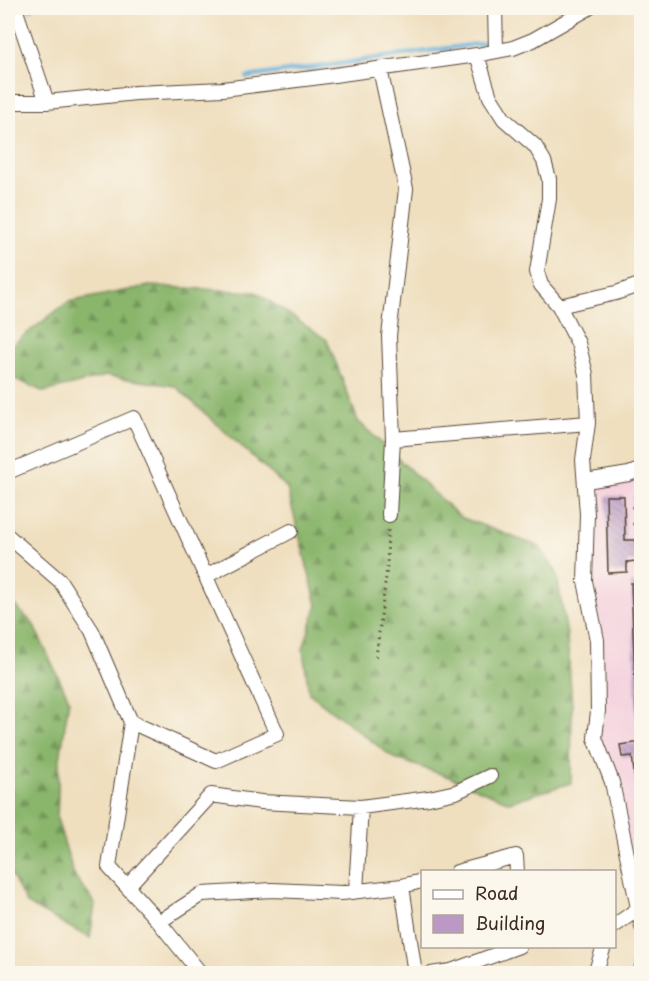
<svg xmlns="http://www.w3.org/2000/svg" width="649" height="981" font-family="'Playpen Sans',sans-serif">
  <defs>
    <pattern id="forest-firs" width="22" height="20" patternUnits="userSpaceOnUse" patternTransform="scale(1.5)"><rect width="22" height="20" fill="#8ab66c"/><path d="M5 1l3.5 6h-7zM16 11l3.5 6h-7z" fill="#729458"/></pattern>
    <pattern id="building-back-hatch" width="6" height="6" patternUnits="userSpaceOnUse" patternTransform="scale(1.5)"><rect width="6" height="6" fill="#bb99c4"/><path d="M-1 5l2 2M0 0l6 6M5-1l2 2" fill="none" stroke="#997d9f"/></pattern>
  </defs>
  <rect width="100%" height="100%" fill="#fbf7ec"/>
  <filter id="ink" filterUnits="userSpaceOnUse"><feTurbulence type="fractalNoise" baseFrequency=".0167" numOctaves="2"/><feDisplacementMap in="SourceGraphic" scale="12" xChannelSelector="R" yChannelSelector="G"/><feConvolveMatrix kernelMatrix="1 2 1 2 8 2 1 2 1" color-interpolation-filters="sRGB"/></filter>
  <filter id="wash" filterUnits="userSpaceOnUse"><feTurbulence type="fractalNoise" baseFrequency=".008" numOctaves="4" result="noise"/><feDisplacementMap in="SourceGraphic" scale="24" xChannelSelector="R" yChannelSelector="G"/><feGaussianBlur stdDeviation="1.35" result="paint"/><feColorMatrix in="noise" values="0 0 0 0 0 0 0 0 0 0 0 0 0 0 0 0 0 1.4 0 .05"/><feComposite in="paint" operator="in"/></filter>
  <g filter="url(#wash)">
    <rect width="100%" height="100%" fill="#efdfbf"/>
    <path fill="#f4cfdd" d="M641,477V912L597,738L587,590L590,488L592,485Z"/>
    <path fill="url(#forest-firs)" stroke="#627045" stroke-width="1.5" d="M149,286L256,292L327,340L358,421L460,517L540,547L556,571L567,635L572,705L571,783L509,802L447,776L394,758L309,693L303,649L317,605L287,488L175,386L106,376L44,392L11,377L8,363V348L68,302Z
      M8,598L33,624L69,699L59,766L57,819L74,875L95,904L90,938L27,904L8,869Z"/>
    <g fill="none" stroke-linecap="round" stroke-linejoin="round">
      <path stroke="#60acd9" stroke-width="4.5" d="M28,9L33,8
        M247,77L491,42V40"/>
    </g>
    <g id="blocks">
      <path fill="url(#building-back-hatch)" d="M642,491V535L633,524L641,518L632,507L638,502L634,497Z
        M606,496H624L625,540H636V561L627,562V572L608,573Z
        M631,583H642V727L637,728Z
        M642,742V819H640L632,756L622,757L620,745Z"/>
    </g>
  </g>
  <g filter="url(#ink)">
    <use href="#blocks" fill-opacity="0" stroke="#564536" stroke-width="1.5"/>
    <g fill="none" stroke-linecap="round" stroke-linejoin="round">
      <g stroke="#564536" stroke-width="16">
        <path id="minor" d="M15,8L47,102
          M495,8L496,51
          M477,55L490,97L504,119L535,146L544,161L549,179V199L537,272L541,285L559,306L578,343L586,374L588,423L583,460L587,514L585,581L597,640L598,711L595,738L612,782L642,927
          M380,69L406,189L389,336L393,439L389,515
          M8,102H47L136,93L223,89L313,78L477,55L513,48L533,40L589,8
          M559,306L616,293L642,284
          M642,434V436
          M393,439L588,423
          M8,472L134,418L277,734L216,761L131,722
          M586,481L629,474L642,469
          M8,536L60,581L92,631L131,722L109,867L159,922L201,974
          M206,576L291,531
          M457,872L516,856L517,872
          M402,886L415,974
          M127,887L211,795L261,802L361,807L429,798L456,792L490,776
          M356,891L361,807
          M159,922L202,894L272,890L342,893L402,886L422,881
          M614,926L638,909
          M431,974L451,971L519,946
          M595,974L604,946
          M641,974L642,966"/>
      </g>
      <path stroke="#564536" stroke-width="3" stroke-dasharray="1.5 4.5" stroke-linecap="butt" d="M376,657L387,568L388,529"/>
      <use href="#minor" stroke="#fff" stroke-width="14"/>
    </g>
  </g>
  <rect width="649" height="981" fill="none" stroke="#fbf7ec" stroke-width="30"/>
  <rect x="421" y="870" width="195" height="78" fill="#fbf7ec" stroke="#aea59a" stroke-width="1.5"/>
  <rect x="433" y="890" width="30" height="9" fill="#ffffff" stroke="#aea59a" stroke-width="1.5"/>
  <text x="475" y="900" font-size="18" fill="#3b2a1e">Road</text>
  <rect x="433" y="915" width="30" height="18" fill="#bb99c4" stroke="#aea59a" stroke-width="1.5"/>
  <text x="475" y="930" font-size="18" fill="#3b2a1e">Building</text>
</svg>
